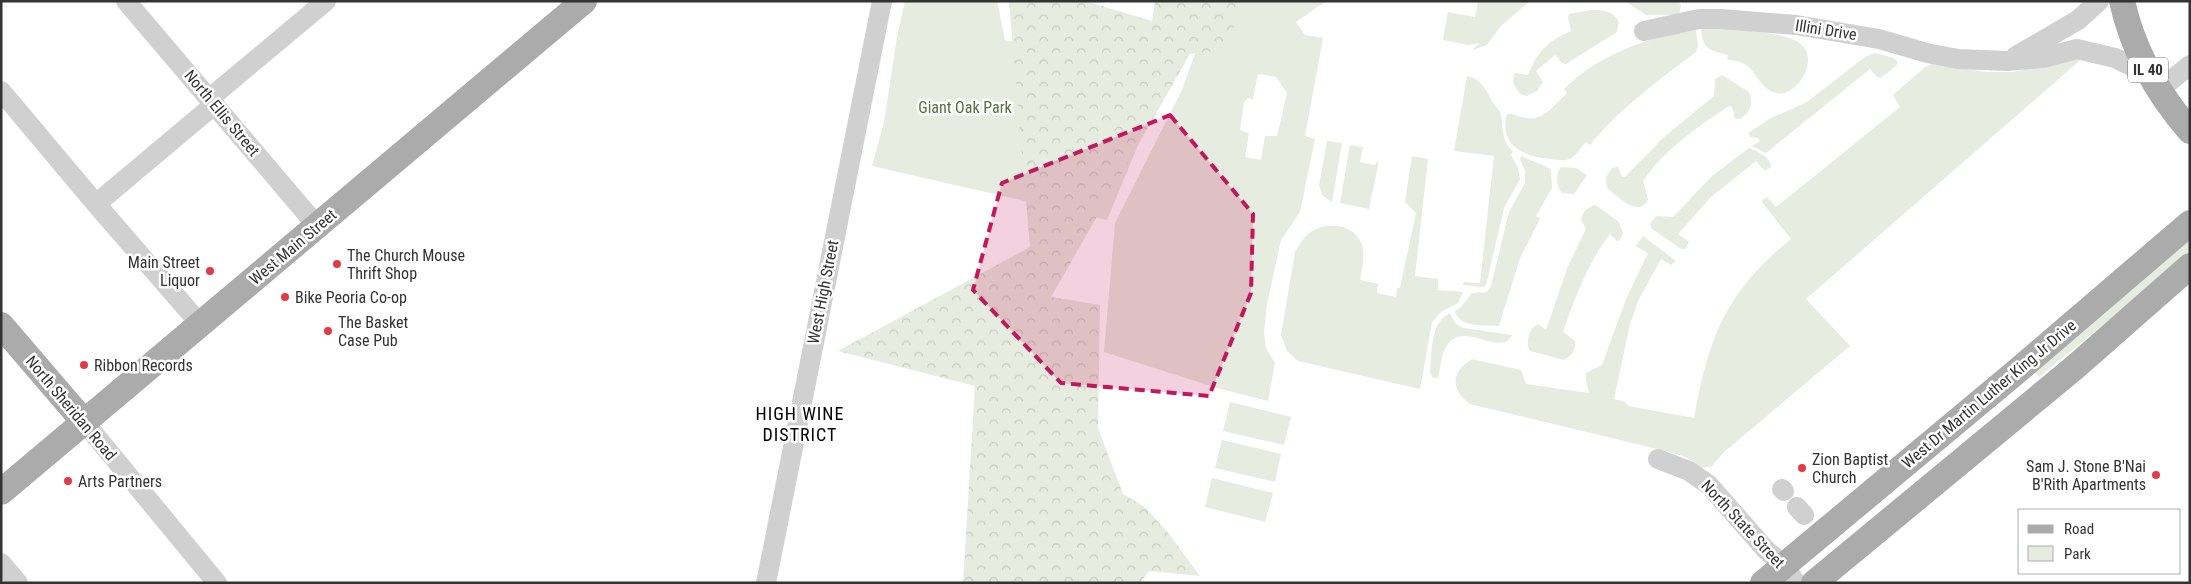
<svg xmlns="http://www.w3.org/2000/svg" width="2191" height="584" font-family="'Roboto Condensed',sans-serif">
  <defs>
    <pattern id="forest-crowns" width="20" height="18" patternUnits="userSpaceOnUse" patternTransform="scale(1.25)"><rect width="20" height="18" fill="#e6ecdf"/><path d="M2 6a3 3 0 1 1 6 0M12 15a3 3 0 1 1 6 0" fill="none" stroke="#c6cbc0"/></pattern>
  </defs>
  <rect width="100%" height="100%" fill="#fff"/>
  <path fill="#e6ecdf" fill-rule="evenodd" d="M905,1H997L1005,40L1165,80L1107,220L872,166L884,122L897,37Z
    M1214,1H1326L1296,22L1305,35L1323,38L1305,136L1315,139L1300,212L1281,240L1267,304L1264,332L1266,348L1275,363L1268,401L1217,388L1104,352L1115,223L1182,90ZM1258,74L1276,77L1287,93L1277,136H1265L1261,160L1245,157L1249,133L1240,130L1244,102L1248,98L1253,99Z
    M1478,1H1530L1501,26L1487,45L1472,50L1480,43L1468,45L1443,40L1448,12L1475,17Z
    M1625,1H1678L1681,5L1679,15H1646Z
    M1592,10C1604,10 1613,11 1619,22L1617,32L1566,64L1562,63L1555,55L1536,71L1543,82L1537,91L1527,96L1520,94L1513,83L1514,73L1528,75C1537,52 1549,40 1571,31L1568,18L1569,14Z
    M1719,28C1737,30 1783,32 1798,42C1823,57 1796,99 1776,93C1760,89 1758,73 1746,65C1741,61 1733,61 1727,59L1728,55C1709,50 1703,50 1701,29Z
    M1696,30L1698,46L1696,52C1659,80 1620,108 1590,145L1586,142C1581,147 1576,156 1570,159C1564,161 1557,160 1551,159C1525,157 1498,146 1507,114C1514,113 1520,118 1527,118C1544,121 1556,103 1567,93L1564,89C1599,54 1648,37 1696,30Z
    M1875,53L1894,58L1897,61V65L1881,78L1877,77L1870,69L1766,153L1752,146L1760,141L1758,138L1750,137L1749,132L1751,131L1771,118L1807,102L1865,57Z
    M2084,57L1806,299L1850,346L1724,452L1712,466L1702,468L1686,457L1666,451L1470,404C1451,390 1450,372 1472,359L1521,370L1526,384L1589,393L1586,380V373L1602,365L1626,299L1648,253L1636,246L1643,236L1676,261L1671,265L1661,259L1639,299L1630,324L1614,399L1625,402L1628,406L1694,418C1709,336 1725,293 1791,239L1762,202V200L1767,197L1776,207L1900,107L1893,95L1925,67L1932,64L1987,72H2013Z
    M1722,75L1749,92C1754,105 1750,112 1740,119H1735L1732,107L1729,106C1697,127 1664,150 1643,181L1648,200C1636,218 1619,197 1607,188L1606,177L1612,168L1618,167L1622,177H1625L1664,137L1714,96L1715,79Z
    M1467,76C1483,80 1486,90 1493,103C1496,107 1500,110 1501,116C1504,130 1501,141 1513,151L1511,155L1518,168L1520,179L1504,208L1486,285L1483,287L1463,285L1464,282L1480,283L1494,156L1454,151Z
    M1327,141L1342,143L1332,202L1322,195L1319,185Z
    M1350,145L1363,147L1360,162L1374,165L1379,161L1369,209L1340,203Z
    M1749,148C1758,152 1770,156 1771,167L1765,171L1756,161L1711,197L1678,234L1689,242L1685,249H1681L1651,228L1650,223L1657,216L1673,217L1712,176Z
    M1412,156L1428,159L1415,276L1438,279V290L1463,292L1458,303L1441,312L1432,322L1420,389L1298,361L1287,351L1281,335L1295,252C1299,245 1303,238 1309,233C1326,221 1355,223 1362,245C1365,257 1362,269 1360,280L1378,284L1377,293L1396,297L1397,288H1400L1416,213L1405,202Z
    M1521,156L1551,169L1552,188L1536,216L1540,219L1520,258L1499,326C1484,325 1459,328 1455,311C1464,307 1469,294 1473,293C1477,292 1483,293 1487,292L1491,286L1509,212L1525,183V171L1520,159Z
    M1561,167L1576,168L1587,175L1574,194L1562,193C1556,188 1555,173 1561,167Z
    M1596,205L1619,222L1623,233L1620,240L1617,241L1610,234C1588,263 1575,297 1563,332L1575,341C1577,349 1571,356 1564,360L1530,351C1525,342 1529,329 1538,324L1546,330L1568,266L1586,229L1581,220C1583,211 1587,207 1596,205Z
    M2190,237V254L2039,377L2035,372Z
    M1450,313L1455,323L1463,328L1512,335C1501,360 1459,314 1444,351C1441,359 1440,369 1438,378H1433L1430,372C1432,353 1430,322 1450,313Z
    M1230,402L1291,417L1284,445L1223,431Z
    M1222,440L1281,454L1275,482L1215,468Z
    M1212,478L1273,493L1265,522L1205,507Z"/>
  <path fill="url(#forest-crowns)" d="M1009,1H1085L1152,21L1155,1H1246L1224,50L1190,54L1051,297L1100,305L1098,428L1123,494L1145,507L1169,534L1200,576L1149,571L1140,583H963L975,386L838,351L1030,247Z"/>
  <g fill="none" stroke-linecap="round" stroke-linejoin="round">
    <path stroke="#d0d0d0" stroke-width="20" d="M126,1L318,227
      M1644,31L1699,19H1721L1796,25L1879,39L1927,53L1958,59L2007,61L2043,58L2077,49L2115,58L2151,76
      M2016,56L2078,20L2099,1
      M2159,90L2190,65
      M1,91L96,204L201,325
      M210,98L326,1
      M96,204L215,104
      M85,423L217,583
      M1658,459L1689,471L1709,485L1766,550L1784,565L1796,583
      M1782,489L1784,491
      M1797,507L1804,515
      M1,563L18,583
      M766,583L882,1"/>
    <path stroke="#ababab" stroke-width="26" d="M2122,1C2133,51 2157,93 2190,131
      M1,325L85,423
      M1,492L584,1
      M1763,583L2016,372L2190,223
      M1814,583L2074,368L2190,266"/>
  </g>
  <path fill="#c2185b" fill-opacity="0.2" stroke="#c2185b" stroke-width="4" stroke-dasharray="10 6" stroke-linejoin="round" d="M1170,115L1253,214L1251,293L1209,396L1061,383L973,290L1002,183Z"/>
  <g fill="#e63946" stroke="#fff" stroke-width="2">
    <circle cx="337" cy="264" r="5"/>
    <circle cx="210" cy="271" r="5"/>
    <circle cx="285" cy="297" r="5"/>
    <circle cx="328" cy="331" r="5"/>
    <circle cx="84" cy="365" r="5"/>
    <circle cx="1802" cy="468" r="5"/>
    <circle cx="2156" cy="475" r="5"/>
    <circle cx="68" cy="481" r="5"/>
  </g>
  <g text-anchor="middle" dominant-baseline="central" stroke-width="5" stroke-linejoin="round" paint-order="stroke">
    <rect fill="#fff" stroke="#707070" stroke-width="1" x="2128" y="57.5" width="40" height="25" rx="4"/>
    <g font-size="15" font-weight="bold" fill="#333">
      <text x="2148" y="70">IL 40</text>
    </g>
    <g font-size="16" fill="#333" stroke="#fff">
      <text transform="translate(1826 30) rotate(9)">Illini Drive</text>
      <text transform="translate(222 113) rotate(50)">North Ellis Street</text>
      <text transform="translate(293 247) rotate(-40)">West Main Street</text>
      <text transform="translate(823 292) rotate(-79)">West High Street</text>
      <text transform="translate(1989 394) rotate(-40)">West Dr Martin Luther King Jr Drive</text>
      <text transform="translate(71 408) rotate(50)">North Sheridan Road</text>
      <text transform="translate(1743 524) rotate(47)">North State Street</text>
    </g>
    <g font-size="16" fill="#56703f" stroke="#fff">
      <text x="965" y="107">Giant Oak Park</text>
    </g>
    <g font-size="16" fill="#333" stroke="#fff" text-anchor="start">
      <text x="347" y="255">The Church Mouse<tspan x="347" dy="18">Thrift Shop</tspan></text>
      <text x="200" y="262" text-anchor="end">Main Street<tspan x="200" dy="18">Liquor</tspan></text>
      <text x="295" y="297">Bike Peoria Co-op</text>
      <text x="338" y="322">The Basket<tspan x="338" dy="18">Case Pub</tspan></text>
      <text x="94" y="365">Ribbon Records</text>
      <text x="1812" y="459">Zion Baptist<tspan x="1812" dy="18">Church</tspan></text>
      <text x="2146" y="466" text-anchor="end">Sam J. Stone B'Nai<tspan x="2146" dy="18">B'Rith Apartments</tspan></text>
      <text x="78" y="481">Arts Partners</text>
    </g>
    <g font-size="18" letter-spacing="1" fill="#000" stroke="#fff">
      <text x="800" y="413">HIGH WINE<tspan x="800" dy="21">DISTRICT</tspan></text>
    </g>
  </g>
  <rect width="2191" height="584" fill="none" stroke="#333333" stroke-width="5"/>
  <rect x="2018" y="509" width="162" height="65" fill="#ffffff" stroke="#adadad"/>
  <rect x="2028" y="525" width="25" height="8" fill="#ababab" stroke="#adadad"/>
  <text x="2064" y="534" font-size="15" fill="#333333">Road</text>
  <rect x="2028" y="546" width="25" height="15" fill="#e6ecdf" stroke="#adadad"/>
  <text x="2064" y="559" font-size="15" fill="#333333">Park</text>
</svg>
